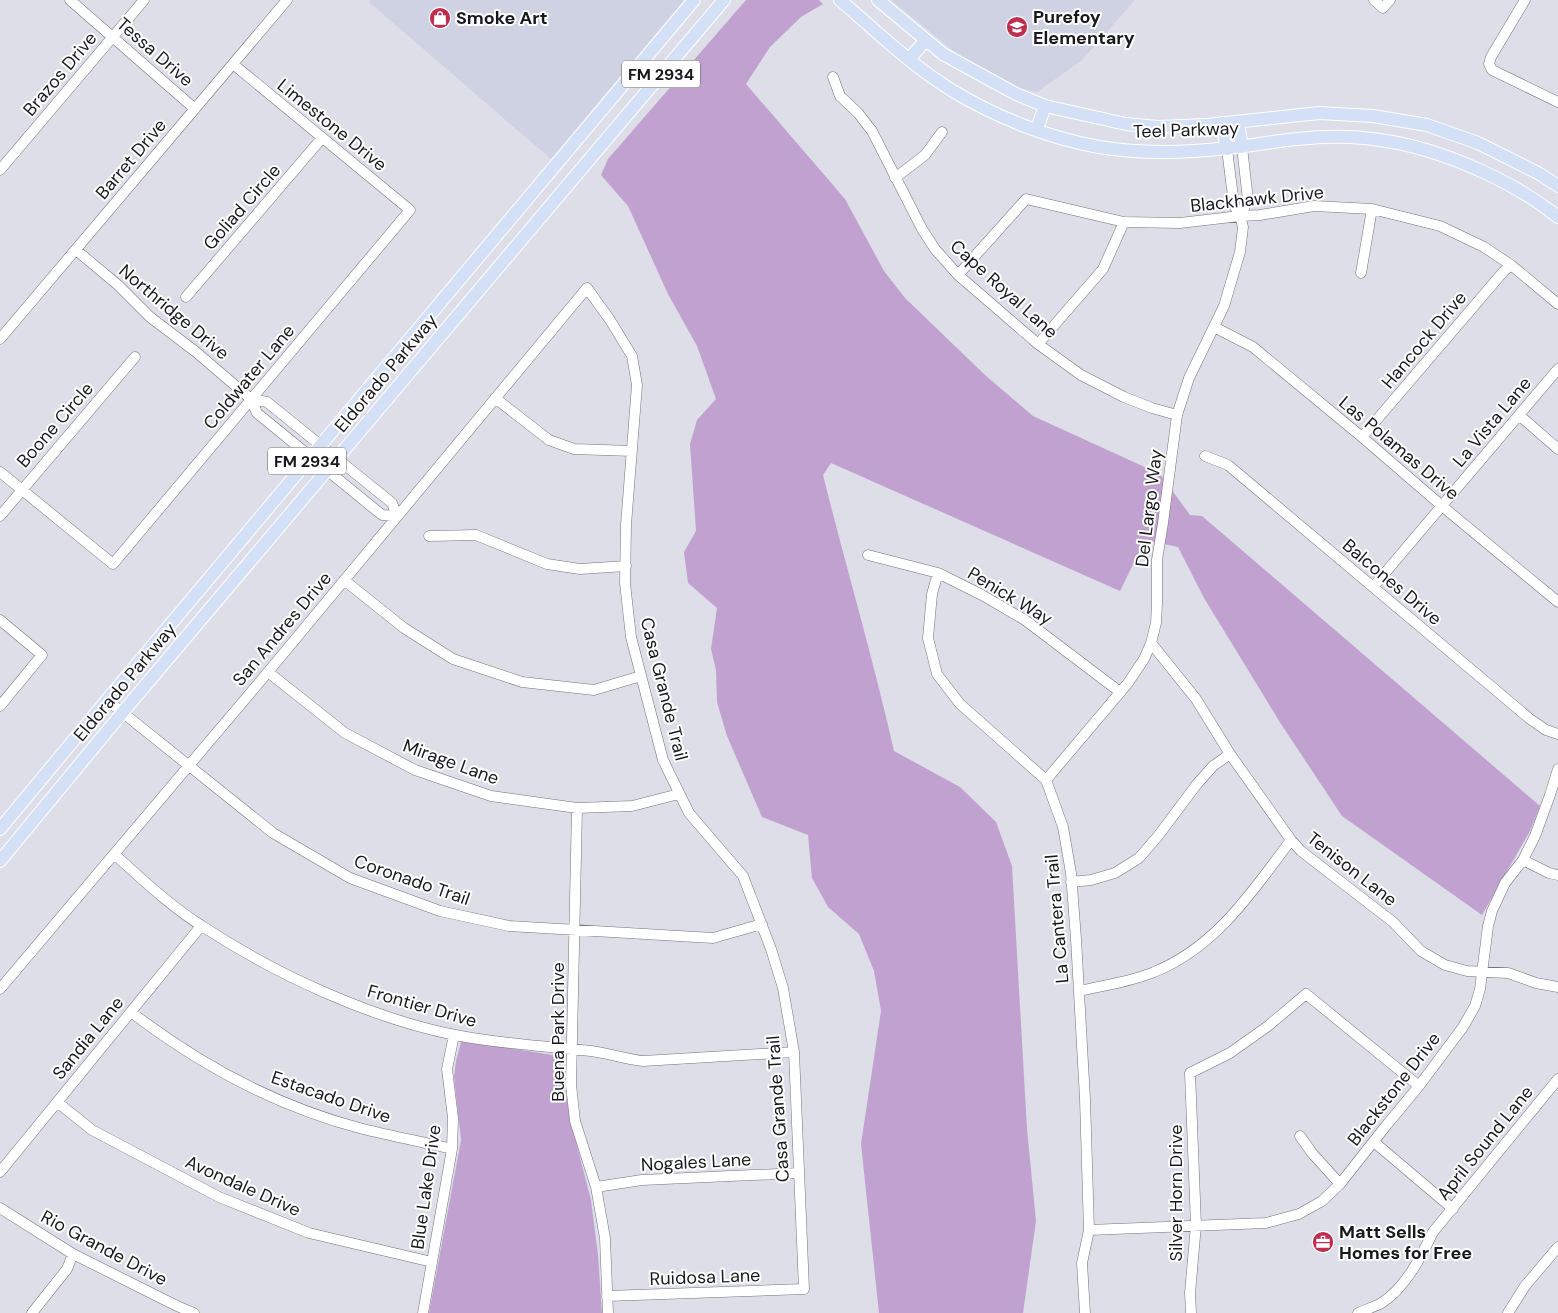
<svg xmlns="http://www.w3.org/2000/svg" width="1558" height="1313" font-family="'DM Sans',sans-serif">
  <rect width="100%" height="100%" fill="#dddee8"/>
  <path fill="#cfd2e2" d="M371,0H684L551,159L369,2Z
    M891,0H1135L1081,61L1037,92L1015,87L956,53Z"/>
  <path fill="#c1a1cf" d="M746,0H819L823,4L801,17L770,47L746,84L845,199L884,271L905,298L985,375L1033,416L1160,474L1190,515L1202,516L1540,806L1530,831L1482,915L1342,816L1281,724L1204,598L1178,547L1145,540L1120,591L831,463L823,475C846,567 873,658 894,751L960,787L996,822L1012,866L1027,1129L1036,1221L1023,1313H879L861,1144L881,1011L874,971L859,934L828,907L812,878L808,835L762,817L727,736L717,702L716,670L711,649L717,608L688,583L684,552L696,531L690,444L697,420L716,399L697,346L668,294L628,206L601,175L608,159Z
    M461,1042H470L559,1056L571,1123L591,1200L598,1255L602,1313H429L461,1140L454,1076L456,1061Z"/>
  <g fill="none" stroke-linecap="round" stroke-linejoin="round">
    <g stroke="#72737c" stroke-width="11">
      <path id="minor" d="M70,0L195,109
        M1374,0L1383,8L1390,0
        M1525,0L1491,57L1489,64L1492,70L1558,102
        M833,77L840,96L858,113L872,131L922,229L935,249L958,275L1038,344L1081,375L1124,397L1152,408L1177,415
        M0,170L144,0
        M895,178L925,155L942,132
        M1240,216L1248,200L1242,147
        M76,250L118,285L150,317L196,352L251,399L257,413L382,515L397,516L392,503L267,402L251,399
        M1361,273L1372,209
        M958,275L1026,199L1124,222L1180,223L1240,216L1260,215L1314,206L1372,209L1440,226L1484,247L1511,265L1558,304
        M186,297L322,138
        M1214,327L1253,347L1362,437L1442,506L1558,602
        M0,339L287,0
        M1038,344L1103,269L1124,222
        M495,398L549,440L574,449L632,451
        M1519,415L1558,449
        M1362,437L1504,271L1511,265
        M1205,456L1228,465L1530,719L1546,730L1558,734
        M0,472L113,564L410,210L233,64
        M0,516L135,357
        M429,536L476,535L547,564L580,569L626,566
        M868,555L938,573L982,595L1025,620L1120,692
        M938,573L932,594L928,638L937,674L960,704L1046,780L1063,827L1071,873L1076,939L1085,1099L1089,1230L1082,1263L1085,1313
        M344,580L404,628L453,659L522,682L594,690L641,676
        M1373,587L1558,369
        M0,620L42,655L0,706
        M1151,643L1196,699L1230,754L1291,840L1301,851L1393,922L1421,951L1445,965L1467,971L1508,973L1536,983L1558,987
        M268,672L345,733L415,770L491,796L577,808L632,806L679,794
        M107,700L273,833L350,878L440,911L509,926L713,938L762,924
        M1046,780L1128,683L1144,659L1151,643L1156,623L1157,603V560L1163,523L1177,415L1189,378L1224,306L1240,252L1243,227L1240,216L1234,205L1227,149
        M577,808L571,1085L575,1121L596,1187L605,1238L608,1313
        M114,854C142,879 170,906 202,926C275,974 370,1018 455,1035C500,1044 546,1046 591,1051C608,1053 625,1059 643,1061L794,1052
        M1523,860L1549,873L1558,875
        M1071,882L1091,880L1115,873L1139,858L1158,836L1197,784L1213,766L1230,754
        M0,989L268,672L587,288L610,320L632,356L637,385L626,525L625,583L631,637L663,760L689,813L743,876L771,949L783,988L794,1052L804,1289L607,1296
        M1080,991C1104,985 1131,982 1154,972C1216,947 1252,892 1291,840
        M131,1012C200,1065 278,1107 363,1129C392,1136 422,1142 452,1149
        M57,1102L92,1130L219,1197L309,1233L432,1262
        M1300,1136L1312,1153L1340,1184
        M1374,1142L1453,1209
        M0,1172L201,926
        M596,1187L642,1180L799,1173
        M0,1208L73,1254L177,1306L194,1313
        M1089,1230L1266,1223L1299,1214L1322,1201L1340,1184L1385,1127L1419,1086L1463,1027L1475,1006L1480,989L1488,926L1492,911L1505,883L1523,860L1535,836L1550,795L1558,769
        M32,1313L67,1269L73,1254
        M423,1313L452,1149L453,1118L447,1069L454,1035
        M1191,1313L1190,1293L1196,1225L1190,1073L1230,1053L1268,1026L1306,994L1419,1086
        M1358,1313C1365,1310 1373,1307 1380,1304C1405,1289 1421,1257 1433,1232L1558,1079
        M1508,1313L1525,1286L1558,1247"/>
    </g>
    <g stroke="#fff" stroke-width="14">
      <path id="major" d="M840,0C876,31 912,66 953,91C996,117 1048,138 1099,147C1141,154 1185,153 1227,148C1251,146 1274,141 1297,139C1323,136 1355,136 1380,140C1439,148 1512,180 1558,217
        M878,0L943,54L1016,94L1045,106L1126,124L1158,127L1207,125L1319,113L1373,116L1427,125L1478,143L1538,173L1558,186
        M909,59L926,40
        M1238,122L1242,147
        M1222,123L1227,149
        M1037,129L1045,106
        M0,829L107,700L694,0
        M0,861L122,713L724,0"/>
    </g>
    <use href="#minor" stroke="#fff" stroke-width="10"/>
    <use href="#major" stroke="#d3e0f6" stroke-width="12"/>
  </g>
  <defs>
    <g id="shop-disc" transform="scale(1.125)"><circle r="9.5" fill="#be2e4f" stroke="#fff"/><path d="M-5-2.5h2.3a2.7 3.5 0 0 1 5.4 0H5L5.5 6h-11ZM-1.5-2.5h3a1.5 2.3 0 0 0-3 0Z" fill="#fff"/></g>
    <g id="school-disc" transform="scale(1.125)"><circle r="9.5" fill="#be2e4f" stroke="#fff"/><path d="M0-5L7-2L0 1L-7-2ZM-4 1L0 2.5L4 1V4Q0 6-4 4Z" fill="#fff"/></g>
    <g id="office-disc" transform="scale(1.125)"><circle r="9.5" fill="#be2e4f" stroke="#fff"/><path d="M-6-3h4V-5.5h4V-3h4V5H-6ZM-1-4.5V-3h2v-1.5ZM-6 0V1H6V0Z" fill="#fff"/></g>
  </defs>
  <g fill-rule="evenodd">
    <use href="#shop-disc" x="440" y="18"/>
    <use href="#school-disc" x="1017" y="27"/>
    <use href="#office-disc" x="1323" y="1242"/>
  </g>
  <g text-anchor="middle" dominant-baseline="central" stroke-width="4" stroke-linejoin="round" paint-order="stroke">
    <g fill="#fff" stroke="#5d5d5f" stroke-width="1">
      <rect x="622" y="60.5" width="78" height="27" rx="4"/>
      <rect x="268" y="447.5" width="78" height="27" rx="4"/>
    </g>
    <g font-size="16" font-weight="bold" fill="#17181b">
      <text x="661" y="74">FM 2934</text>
      <text x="307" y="461">FM 2934</text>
    </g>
    <g font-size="18" font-weight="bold" fill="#17181b" stroke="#fff" text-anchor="start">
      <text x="1033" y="17">Purefoy<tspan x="1033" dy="21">Elementary</tspan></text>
      <text x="456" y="18">Smoke Art</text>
      <text x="1339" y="1232">Matt Sells<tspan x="1339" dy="21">Homes for Free</tspan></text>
    </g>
    <g font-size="18" fill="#17181b" stroke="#fff">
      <text transform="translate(155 52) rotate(41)">Tessa Drive</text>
      <text transform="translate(60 74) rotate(-50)">Brazos Drive</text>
      <text transform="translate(332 125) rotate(39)">Limestone Drive</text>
      <text transform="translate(1186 130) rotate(-2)">Teel Parkway</text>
      <text transform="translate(131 159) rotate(-50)">Barret Drive</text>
      <text transform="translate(1257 199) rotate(-6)">Blackhawk Drive</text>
      <text transform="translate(242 207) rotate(-49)">Goliad Circle</text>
      <text transform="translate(1004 289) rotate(42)">Cape Royal Lane</text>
      <text transform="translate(174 312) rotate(40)">Northridge Drive</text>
      <text transform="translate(1424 340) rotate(-50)">Hancock Drive</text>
      <text transform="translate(386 373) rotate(-50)">Eldorado Parkway</text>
      <text transform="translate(249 377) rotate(-50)">Coldwater Lane</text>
      <text transform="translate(1492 422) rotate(-50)">La Vista Lane</text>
      <text transform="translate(55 425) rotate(-49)">Boone Circle</text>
      <text transform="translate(1399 448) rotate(40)">Las Polamas Drive</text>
      <text transform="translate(1149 508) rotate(-83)">Del Largo Way</text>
      <text transform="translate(1392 582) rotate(40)">Balcones Drive</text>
      <text transform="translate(1010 596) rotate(31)">Penick Way</text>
      <text transform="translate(282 629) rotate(-50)">San Andres Drive</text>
      <text transform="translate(125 682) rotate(-50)">Eldorado Parkway</text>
      <text transform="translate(664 689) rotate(76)">Casa Grande Trail</text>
      <text transform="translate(451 762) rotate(20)">Mirage Lane</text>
      <text transform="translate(1352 869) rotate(38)">Tenison Lane</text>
      <text transform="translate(412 880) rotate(19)">Coronado Trail</text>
      <text transform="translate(1057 919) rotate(-95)">La Cantera Trail</text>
      <text transform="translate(422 1006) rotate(16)">Frontier Drive</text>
      <text transform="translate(558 1032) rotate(-90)">Buena Park Drive</text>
      <text transform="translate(88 1038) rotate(-51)">Sandia Lane</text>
      <text transform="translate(1394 1089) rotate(-52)">Blackstone Drive</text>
      <text transform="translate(331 1097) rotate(19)">Estacado Drive</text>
      <text transform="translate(778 1109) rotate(-94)">Casa Grande Trail</text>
      <text transform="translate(1485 1143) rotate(-51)">April Sound Lane</text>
      <text transform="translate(696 1162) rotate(-3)">Nogales Lane</text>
      <text transform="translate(243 1186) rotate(24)">Avondale Drive</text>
      <text transform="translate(426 1187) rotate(-82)">Blue Lake Drive</text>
      <text transform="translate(1176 1193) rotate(-90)">Silver Horn Drive</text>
      <text transform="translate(104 1248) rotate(28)">Rio Grande Drive</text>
      <text transform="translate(705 1277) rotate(-2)">Ruidosa Lane</text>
    </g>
  </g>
</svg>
